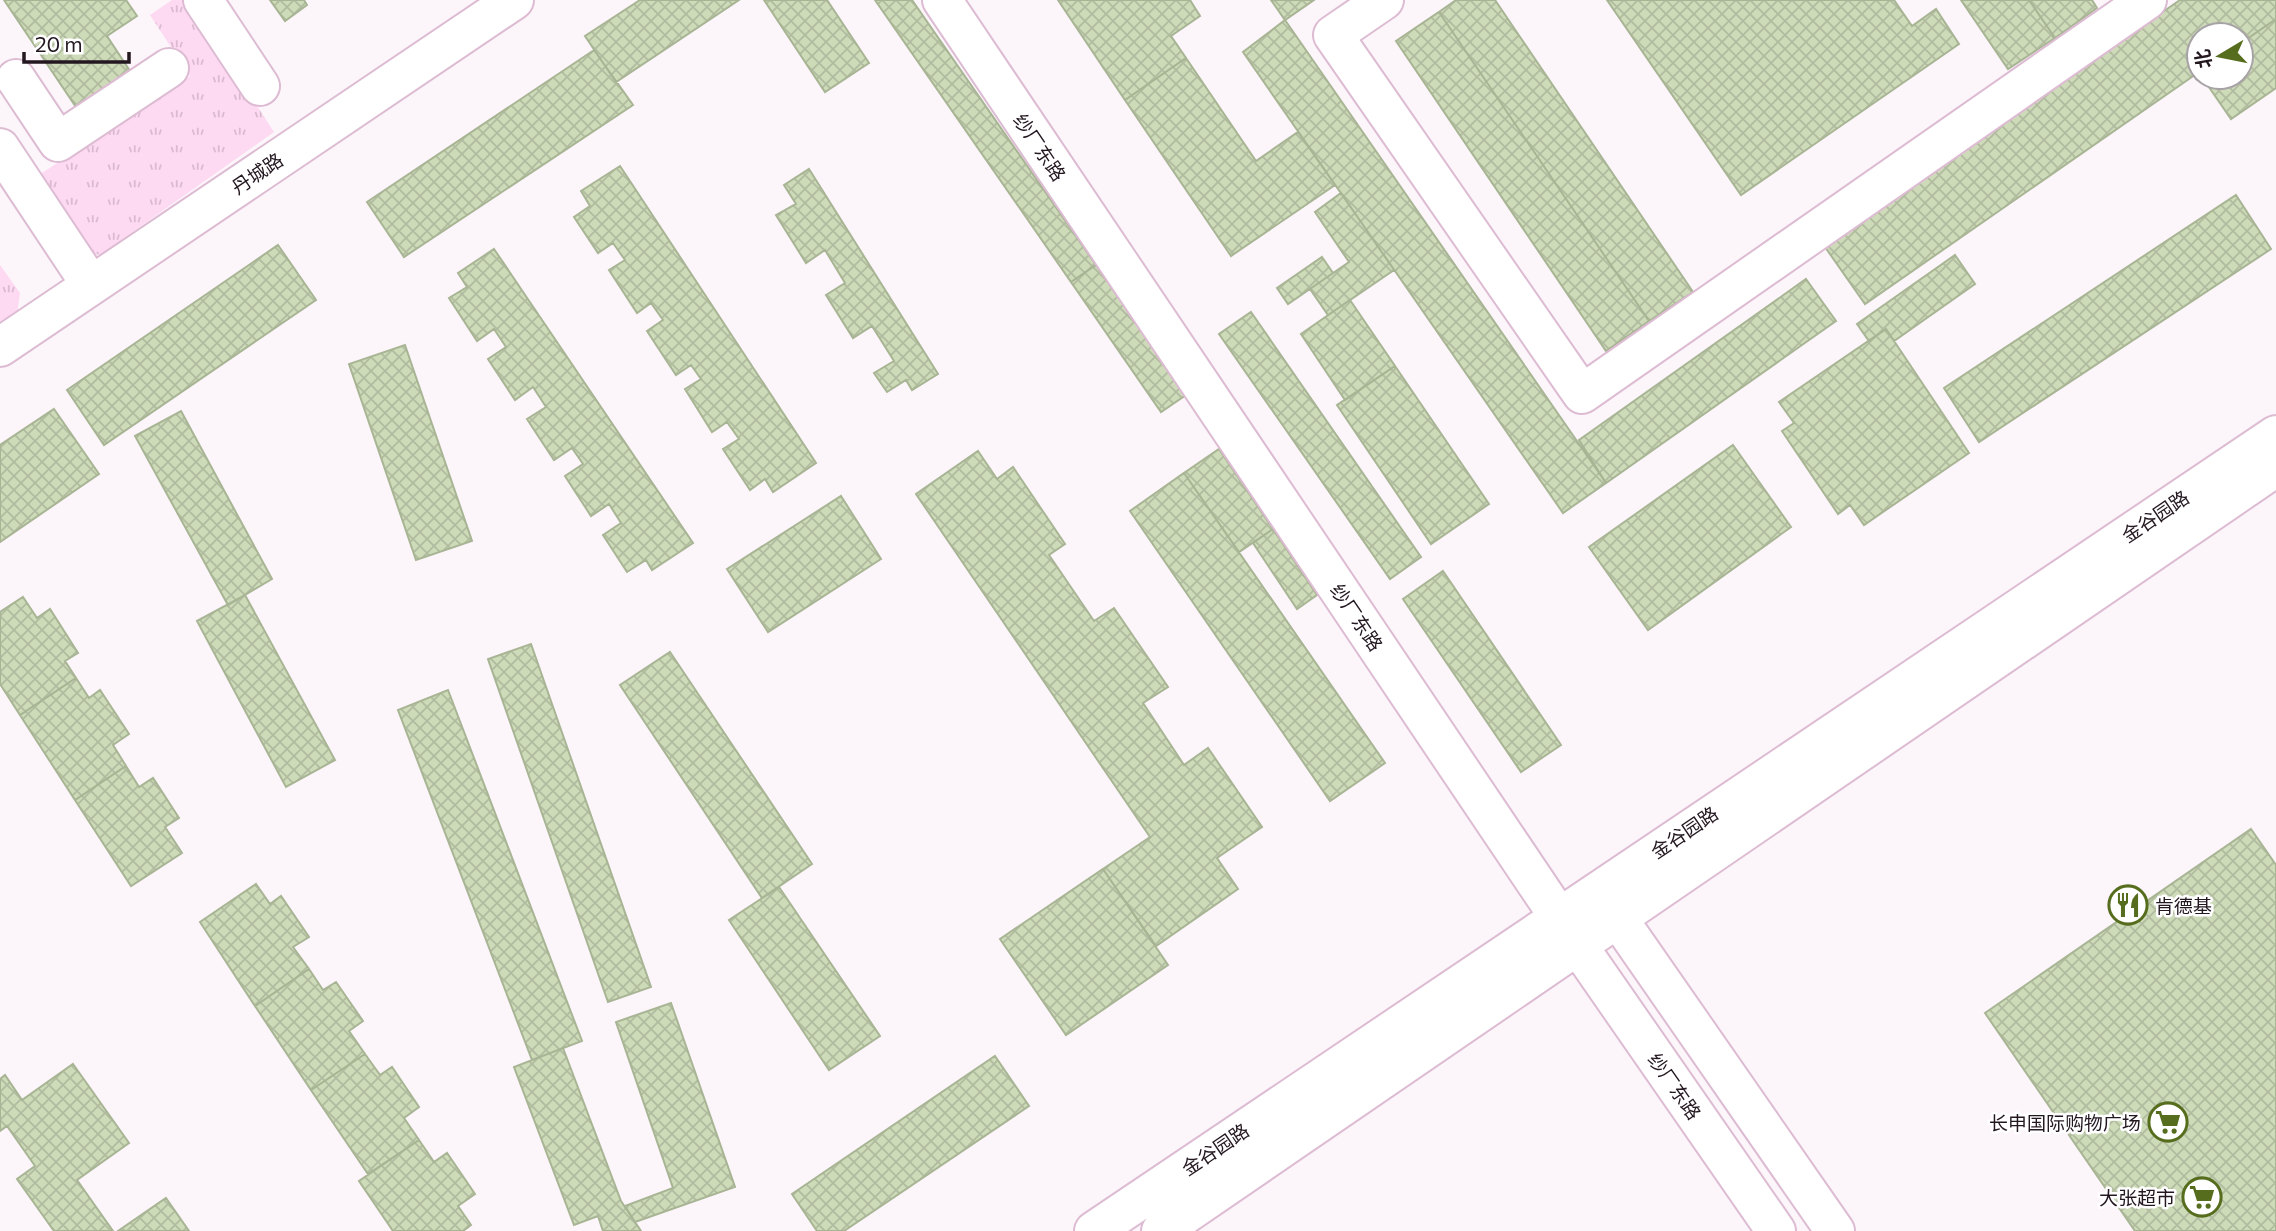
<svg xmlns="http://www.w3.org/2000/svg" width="2276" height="1231" font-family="Commissioner,'Noto Sans SC',sans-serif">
  <defs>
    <pattern id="grass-tufts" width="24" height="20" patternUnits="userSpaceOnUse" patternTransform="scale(1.75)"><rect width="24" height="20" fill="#fdd9f2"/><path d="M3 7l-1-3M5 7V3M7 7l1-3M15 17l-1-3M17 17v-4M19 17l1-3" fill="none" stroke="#d9bacf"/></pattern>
    <pattern id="building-cross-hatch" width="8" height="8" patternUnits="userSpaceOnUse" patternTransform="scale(1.75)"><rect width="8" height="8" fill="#cedbb9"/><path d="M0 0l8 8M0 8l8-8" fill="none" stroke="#b1bb9f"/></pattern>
  </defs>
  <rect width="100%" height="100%" fill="#fcf5fa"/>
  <path fill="url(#grass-tufts)" d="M172,0H188L274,132L100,255L86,252L36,177L190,76L150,15Z
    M0,265L20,293L17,314L0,326Z"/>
  <path fill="url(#building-cross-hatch)" stroke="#a8b594" stroke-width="2" d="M4,0H126L137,16L107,36L130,71L76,107Z
    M270,0H304L307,5L285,21Z
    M640,0H739L616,82L585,36Z
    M764,0H827L869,63L825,92Z
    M875,0H912L1096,265L1071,282Z
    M1058,0H1190L1200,16L1171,36L1186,58L1125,100Z
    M1271,0H1314L1285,20Z
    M1456,0H1495L1693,292L1649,321L1439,12Z
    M1607,0H1894L1912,26L1936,9L1959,44L1741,195Z
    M1961,0H2029L2055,38L2008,69Z
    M2029,0H2092L2097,8L2055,38Z
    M2180,0H2276V19L2241,43V35H2199V72L1865,304L1825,247Z
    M1439,12L1649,321L1606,351L1396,41Z
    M2276,19V88L2231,119L2202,77H2241V43Z
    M1285,20L1606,483L1563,513L1243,52Z
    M594,50L633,105L404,257L367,202Z
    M1186,58L1256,161L1298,132L1335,185L1231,256L1125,100Z
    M620,166L816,463L773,492L765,479L750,490L723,449L739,439L727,422L712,432L685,389L701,379L691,365L676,375L647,331L663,320L651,303L637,313L609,270L625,260L613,243L598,253L574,217L590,206L581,191Z
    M809,169L938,374L912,390L906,380L887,392L874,373L894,361L872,326L853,338L826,295L845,283L825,250L806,263L776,215L796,204L784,185Z
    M1341,193L1394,270L1328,315L1310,289L1349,262L1315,212Z
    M2236,195L2271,249L1979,442L1944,388Z
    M278,245L316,300L104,445L67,390Z
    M494,249L693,543L652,570L646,560L627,572L603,535L621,523L609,504L591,516L565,476L583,464L572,448L554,460L527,419L546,407L533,387L515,400L488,359L506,347L494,329L477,341L449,298L467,287L458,273Z
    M1955,255L1975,284L1894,341L1886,329L1869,341L1857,324Z
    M1322,257L1333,273L1288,304L1277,288Z
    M1096,265L1186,395L1161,412L1071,282Z
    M1806,279L1836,321L1606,483L1579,440Z
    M1350,300L1395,366L1345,400L1301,334Z
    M1251,312L1421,557L1390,579L1219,334Z
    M1886,329L1969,453L1864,525L1850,505L1838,514L1782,431L1794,423L1779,402Z
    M405,345L472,541L416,560L349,364Z
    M1395,366L1489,504L1431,544L1337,405Z
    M54,409L99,474L0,542V445Z
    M181,411L272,579L228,605L135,436Z
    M1733,445L1791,527L1648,630L1589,547Z
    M1219,449L1273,529L1239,552L1184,473Z
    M978,451L997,479L1013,467L1065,544L1049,555L1094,621L1114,608L1168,687L1143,703L1184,765L1208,748L1262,827L1217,858L1238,889L1156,946L1103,869L1150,837L916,494Z
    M1184,473L1385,763L1330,801L1130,511Z
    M841,496L881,559L768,632L727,569Z
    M1273,529L1317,595L1297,609L1253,543Z
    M1443,571L1561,745L1521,772L1403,599Z
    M245,595L335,760L286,787L197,621Z
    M23,597L37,618L50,609L78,653L65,661L76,678L20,715L0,684V612Z
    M531,644L651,987L608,1002L488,659Z
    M670,652L812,864L762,898L620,685Z
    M76,678L89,698L100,690L129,734L113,745L126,766L75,800L20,715Z
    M448,690L582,1041L532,1060L398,710Z
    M126,766L139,787L153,778L179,818L165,827L182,853L131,886L75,800Z
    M2251,829L2276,865V1231H2135L1985,1013Z
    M1103,869L1168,965L1066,1035L1000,939Z
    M256,884L270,904L281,896L309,937L293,947L309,969L255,1006L200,922Z
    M779,887L880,1036L829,1070L729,920Z
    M309,969L323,990L336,982L363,1021L349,1031L365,1054L311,1090L255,1006Z
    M671,1003L735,1187L635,1222L625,1206L673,1188L616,1022Z
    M563,1048L621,1201L641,1231H603L598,1216L574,1225L514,1067Z
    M365,1054L380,1075L392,1067L419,1107L404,1118L419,1140L368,1174L311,1090Z
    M995,1056L1029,1106L844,1231H817L792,1194Z
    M73,1064L129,1143L77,1180L113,1231H54L17,1179L35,1166L7,1126L0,1131V1079L5,1075L22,1100Z
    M419,1140L434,1162L447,1153L475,1194L458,1206L471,1225L463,1231H393L359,1181Z
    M166,1198L189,1231H118Z"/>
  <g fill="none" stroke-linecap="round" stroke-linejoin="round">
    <g stroke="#ddbcd3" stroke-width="42">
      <path id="minor" d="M203,0L260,86
        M942,0L1559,917
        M1384,0L1333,35L1582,394L2147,0
        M16,79L58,142L169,68
        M0,148L91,285
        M0,347L514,0"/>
    </g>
    <g stroke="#ddbcd3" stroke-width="42">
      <path id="major" d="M1603,897L1835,1231
        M1563,924L1776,1231
        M1094,1231L2276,435
        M1161,1231L2276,467"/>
    </g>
    <use href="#minor" stroke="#fff" stroke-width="38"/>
    <use href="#major" stroke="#fff" stroke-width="38"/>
  </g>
  <defs>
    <g id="restaurant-ring" transform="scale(2.0125)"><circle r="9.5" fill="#fff" stroke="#566d1e" stroke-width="1.5"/><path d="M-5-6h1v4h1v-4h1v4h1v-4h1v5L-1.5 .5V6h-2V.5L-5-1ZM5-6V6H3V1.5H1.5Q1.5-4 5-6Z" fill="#566d1e"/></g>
    <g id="supermarket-ring" transform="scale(2.0125)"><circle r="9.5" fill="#fff" stroke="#566d1e" stroke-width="1.5"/><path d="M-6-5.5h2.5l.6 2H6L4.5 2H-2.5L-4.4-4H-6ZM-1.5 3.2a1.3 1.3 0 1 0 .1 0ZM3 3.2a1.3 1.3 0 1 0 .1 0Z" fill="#566d1e"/></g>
  </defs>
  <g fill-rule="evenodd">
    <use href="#restaurant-ring" x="2128" y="905"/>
    <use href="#supermarket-ring" x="2168" y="1122"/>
    <use href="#supermarket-ring" x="2202" y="1197"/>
  </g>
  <g text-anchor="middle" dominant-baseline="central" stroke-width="5" stroke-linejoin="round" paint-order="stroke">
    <g font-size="19" fill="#231720" stroke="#fff">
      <text transform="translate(1040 147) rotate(56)">纱厂东路</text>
      <text transform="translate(257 173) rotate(-34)">丹城路</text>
      <text transform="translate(2155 516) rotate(-34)">金谷园路</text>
      <text transform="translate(1357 617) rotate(56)">纱厂东路</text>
      <text transform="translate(1684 832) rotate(-34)">金谷园路</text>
      <text transform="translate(1675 1086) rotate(55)">纱厂东路</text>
      <text transform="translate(1215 1149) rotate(-34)">金谷园路</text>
    </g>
    <g font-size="19" fill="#231720" stroke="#fff" text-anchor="end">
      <text x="2155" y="905" text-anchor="start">肯德基</text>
      <text x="2141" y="1122">长申国际购物广场</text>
      <text x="2175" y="1197">大张超市</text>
    </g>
  </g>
  <g transform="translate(2220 56) rotate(260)"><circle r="33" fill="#ffffff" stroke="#a7a2a6" stroke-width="2"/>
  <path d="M0-5L12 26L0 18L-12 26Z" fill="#566d1e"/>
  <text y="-10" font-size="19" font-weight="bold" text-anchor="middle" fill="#231720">北</text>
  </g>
  <path d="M24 52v10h105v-10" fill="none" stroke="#231720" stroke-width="3.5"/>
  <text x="35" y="52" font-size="21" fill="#231720" stroke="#ffffff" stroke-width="5" paint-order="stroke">20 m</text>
</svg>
